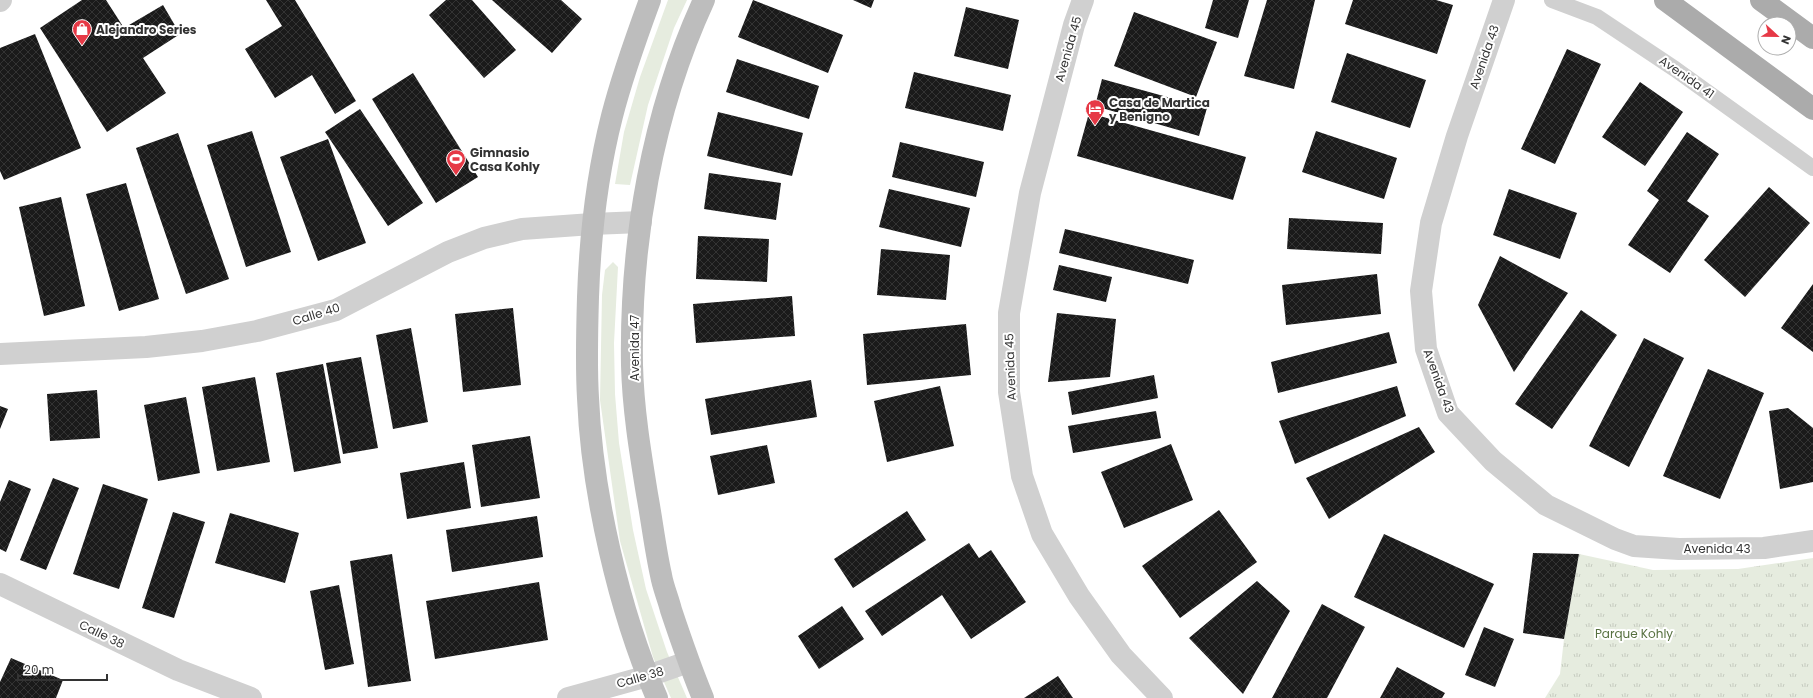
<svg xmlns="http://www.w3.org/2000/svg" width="1813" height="698" font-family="Poppins,sans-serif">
  <defs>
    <pattern id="park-tufts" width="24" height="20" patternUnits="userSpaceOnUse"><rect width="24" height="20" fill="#e6ecdf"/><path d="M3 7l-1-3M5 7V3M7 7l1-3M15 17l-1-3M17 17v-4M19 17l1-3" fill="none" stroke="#c6cbc0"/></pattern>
    <pattern id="building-cross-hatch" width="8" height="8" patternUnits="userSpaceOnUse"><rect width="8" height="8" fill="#1a1a1a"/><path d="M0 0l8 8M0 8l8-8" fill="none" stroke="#333"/></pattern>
  </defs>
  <rect width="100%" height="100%" fill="#fff"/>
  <path fill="#e6ecdf" d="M668,0H687L674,28L648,105L630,185L615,184L624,132L640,77Z
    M613,262L618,267L614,343L615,394L619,443L633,530L646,589L667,652L687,698H671L653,657L620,541L600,400L602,295L605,270Z"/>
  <path fill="url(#park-tufts)" d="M1579,554L1653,570L1738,569L1813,558V698H1545L1560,674L1564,639Z"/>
  <path fill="url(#building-cross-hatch)" d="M82,0H106L124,28L163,5L180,34L143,58L166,93L107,132L40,28Z
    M266,0H295L356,101L335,114L312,75L275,98L245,49L282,26Z
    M446,0H472L516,50L484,78L429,15Z
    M492,0H561L582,19L552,53Z
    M753,0L843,35L828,73L738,37Z
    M853,0H874L871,8Z
    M1213,0H1249L1238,38L1205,28Z
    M1267,0H1315L1294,89L1244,76Z
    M1353,0H1436L1453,5L1437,54L1345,24Z
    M966,7L1019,20L1008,69L954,56Z
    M1134,12L1217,42L1196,97L1114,66Z
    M35,34L81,148L4,180L0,171V48Z
    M1567,49L1601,64L1555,164L1521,149Z
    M1347,53L1426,80L1410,128L1331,102Z
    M737,59L819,86L809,119L726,92Z
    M914,72L1011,95L1003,131L905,108Z
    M413,73L478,177L436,203L372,99Z
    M1102,79L1207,108L1199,136L1095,106Z
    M1640,82L1683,112L1645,166L1602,137Z
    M360,109L423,203L388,226L325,132Z
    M718,112L803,133L792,176L707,156Z
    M1089,113L1246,157L1233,200L1077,156Z
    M252,131L291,252L246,267L207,145Z
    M1316,131L1397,158L1384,199L1302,172Z
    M1687,132L1719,154L1687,201L1709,216L1670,273L1628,245L1659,200L1647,191Z
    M178,133L229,279L186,294L136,148Z
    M328,139L366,243L318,261L280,157Z
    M900,142L984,162L976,197L892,177Z
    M709,173L781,183L776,220L704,209Z
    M126,183L159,299L119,311L86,194Z
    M1769,187L1810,223L1745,297L1704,260Z
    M889,189L970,208L961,247L879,227Z
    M1509,189L1577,213L1560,259L1493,235Z
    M61,197L85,306L44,316L19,207Z
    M1289,218L1383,223L1381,254L1287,249Z
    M1065,229L1194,260L1188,284L1059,253Z
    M698,236L769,239L767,282L696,279Z
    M881,249L950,255L946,300L877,295Z
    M1500,256L1568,293L1514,372L1478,305Z
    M1059,265L1112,277L1106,302L1053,290Z
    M1377,274L1381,314L1286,325L1282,285Z
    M1813,284V352L1781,328Z
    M792,296L795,336L696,343L693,304Z
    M513,308L521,385L463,392L455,314Z
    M1581,310L1617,335L1552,429L1515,404Z
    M1057,313L1116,319L1110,377L1048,382Z
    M966,324L971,375L867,385L863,334Z
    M411,328L428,422L393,429L376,335Z
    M1389,332L1397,363L1278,393L1271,362Z
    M1644,338L1684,358L1629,467L1589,446Z
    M361,357L378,448L343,454L326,363Z
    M323,364L341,463L294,472L276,373Z
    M1708,369L1764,393L1720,499L1663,476Z
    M1154,375L1158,398L1072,415L1068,392Z
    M255,377L270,462L217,471L202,387Z
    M811,380L817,417L711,435L705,399Z
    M940,386L954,446L887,462L874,401Z
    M1397,386L1406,416L1295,464L1279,421Z
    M97,390L100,438L50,441L47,394Z
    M186,397L200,473L158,481L144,405Z
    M0,406L8,409L0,429Z
    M1788,408L1813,428V482L1780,489L1769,411Z
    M1156,411L1161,438L1073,453L1068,426Z
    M1419,427L1435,452L1329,519L1306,478Z
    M530,436L540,498L481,507L472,445Z
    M1171,444L1193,500L1124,528L1101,472Z
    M767,445L775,483L718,495L710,456Z
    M464,462L471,508L407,519L400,473Z
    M53,478L79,488L46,570L20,560Z
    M9,480L31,489L6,552L0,549V502Z
    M103,484L148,499L119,589L73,574Z
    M1219,510L1257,562L1180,618L1142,566Z
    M907,511L926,540L853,588L834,559Z
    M173,512L205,522L174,618L142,608Z
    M230,513L299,533L285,583L215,563Z
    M537,516L543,557L452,572L446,530Z
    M1384,534L1494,584L1464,648L1354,597Z
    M969,543L979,558L991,550L1026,602L971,639L942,595L882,636L865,611Z
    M1533,553L1579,554L1564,639L1523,633Z
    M392,554L411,681L368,687L350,561Z
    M1257,581L1290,611L1243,694L1189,638Z
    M539,582L548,640L435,659L426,601Z
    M339,585L354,664L325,670L310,591Z
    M1322,604L1365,627L1327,698H1272Z
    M842,606L864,639L819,669L798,636Z
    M1484,627L1514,639L1495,687L1465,675Z
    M11,658L63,680L56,698H0V682Z
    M1397,667L1445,693L1442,698H1380Z
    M1058,676L1073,698H1024Z"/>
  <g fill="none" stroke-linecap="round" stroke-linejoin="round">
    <path stroke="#d0d0d0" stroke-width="16" d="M1552,0L1597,17L1675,69L1813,168"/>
    <path stroke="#d0d0d0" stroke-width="22" d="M1083,0L1074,25L1030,193L1009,313V392L1022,476L1042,534L1079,596L1121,655L1162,698
      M1504,0L1457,136L1431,223L1421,291L1426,349L1448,413L1493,461L1546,505L1615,539L1634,546L1679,549L1764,548L1813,541
      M0,1L1,0
      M0,354L146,347L202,341L257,331L336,310L448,252L484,238L522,229L592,224L641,222
      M0,584L178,670L251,698
      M568,698L648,676L688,662"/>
    <path stroke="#bdbdbd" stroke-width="22" d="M650,0C636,38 622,77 612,116C597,175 590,237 588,297C587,331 586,365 588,398C592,493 619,611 657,698
      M703,698C691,669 681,640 671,610C668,598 663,587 661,575C655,548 652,521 647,494C640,451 633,408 632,365C630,241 652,113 704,0"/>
    <path stroke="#ababab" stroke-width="22" d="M1665,0L1813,109
      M1761,0L1813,38"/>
  </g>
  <defs>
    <g id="shop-pin" transform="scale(1)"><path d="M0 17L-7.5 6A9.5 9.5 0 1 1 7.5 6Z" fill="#e63946" stroke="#fff"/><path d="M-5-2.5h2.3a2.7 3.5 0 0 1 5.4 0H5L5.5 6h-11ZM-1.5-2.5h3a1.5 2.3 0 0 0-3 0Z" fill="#fff"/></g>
    <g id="hotel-pin" transform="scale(1)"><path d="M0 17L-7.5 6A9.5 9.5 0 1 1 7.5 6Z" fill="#e63946" stroke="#fff"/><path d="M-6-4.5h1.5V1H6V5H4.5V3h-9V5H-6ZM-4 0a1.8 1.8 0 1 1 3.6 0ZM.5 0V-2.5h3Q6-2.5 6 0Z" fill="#fff"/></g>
    <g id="stadium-pin" transform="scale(1)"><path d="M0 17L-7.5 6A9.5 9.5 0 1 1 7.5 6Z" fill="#e63946" stroke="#fff"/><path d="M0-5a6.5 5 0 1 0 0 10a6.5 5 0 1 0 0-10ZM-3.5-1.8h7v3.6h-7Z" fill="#fff"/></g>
  </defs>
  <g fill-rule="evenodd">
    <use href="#shop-pin" x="82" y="29"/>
    <use href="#hotel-pin" x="1095" y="109"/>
    <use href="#stadium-pin" x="456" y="159"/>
  </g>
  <g text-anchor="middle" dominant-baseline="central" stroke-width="4" stroke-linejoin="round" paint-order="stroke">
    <g font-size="12" font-weight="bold" fill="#333" stroke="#fff" text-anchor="start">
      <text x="96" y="29">Alejandro Series</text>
      <text x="1109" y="102">Casa de Martica<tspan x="1109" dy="14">y Benigno</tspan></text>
      <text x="470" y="152">Gimnasio<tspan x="470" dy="14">Casa Kohly</tspan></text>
    </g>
    <g font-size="12" fill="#333" stroke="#fff">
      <text transform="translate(1068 49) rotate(-74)">Avenida 45</text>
      <text transform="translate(1484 57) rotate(-71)">Avenida 43</text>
      <text transform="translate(1687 77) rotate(35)">Avenida 41</text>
      <text transform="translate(316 314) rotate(-17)">Calle 40</text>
      <text transform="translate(634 348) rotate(-90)">Avenida 47</text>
      <text transform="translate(1010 367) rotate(-92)">Avenida 45</text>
      <text transform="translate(1439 381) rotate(70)">Avenida 43</text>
      <text x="1717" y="548">Avenida 43</text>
      <text transform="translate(102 634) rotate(26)">Calle 38</text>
      <text transform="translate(640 677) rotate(-16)">Calle 38</text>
    </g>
    <g font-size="12" fill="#56703f" stroke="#fff">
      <text x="1634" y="633">Parque Kohly</text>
    </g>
  </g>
  <g transform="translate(1777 36) rotate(112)"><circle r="19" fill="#ffffff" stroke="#adadad"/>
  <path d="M0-3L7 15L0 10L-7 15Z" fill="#e63946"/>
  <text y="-6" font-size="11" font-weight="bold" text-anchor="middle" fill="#333333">N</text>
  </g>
  <path d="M18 674v6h89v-6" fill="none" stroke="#333333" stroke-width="2"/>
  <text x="24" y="674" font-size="12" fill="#333333" stroke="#ffffff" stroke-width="3" paint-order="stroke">20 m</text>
</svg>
